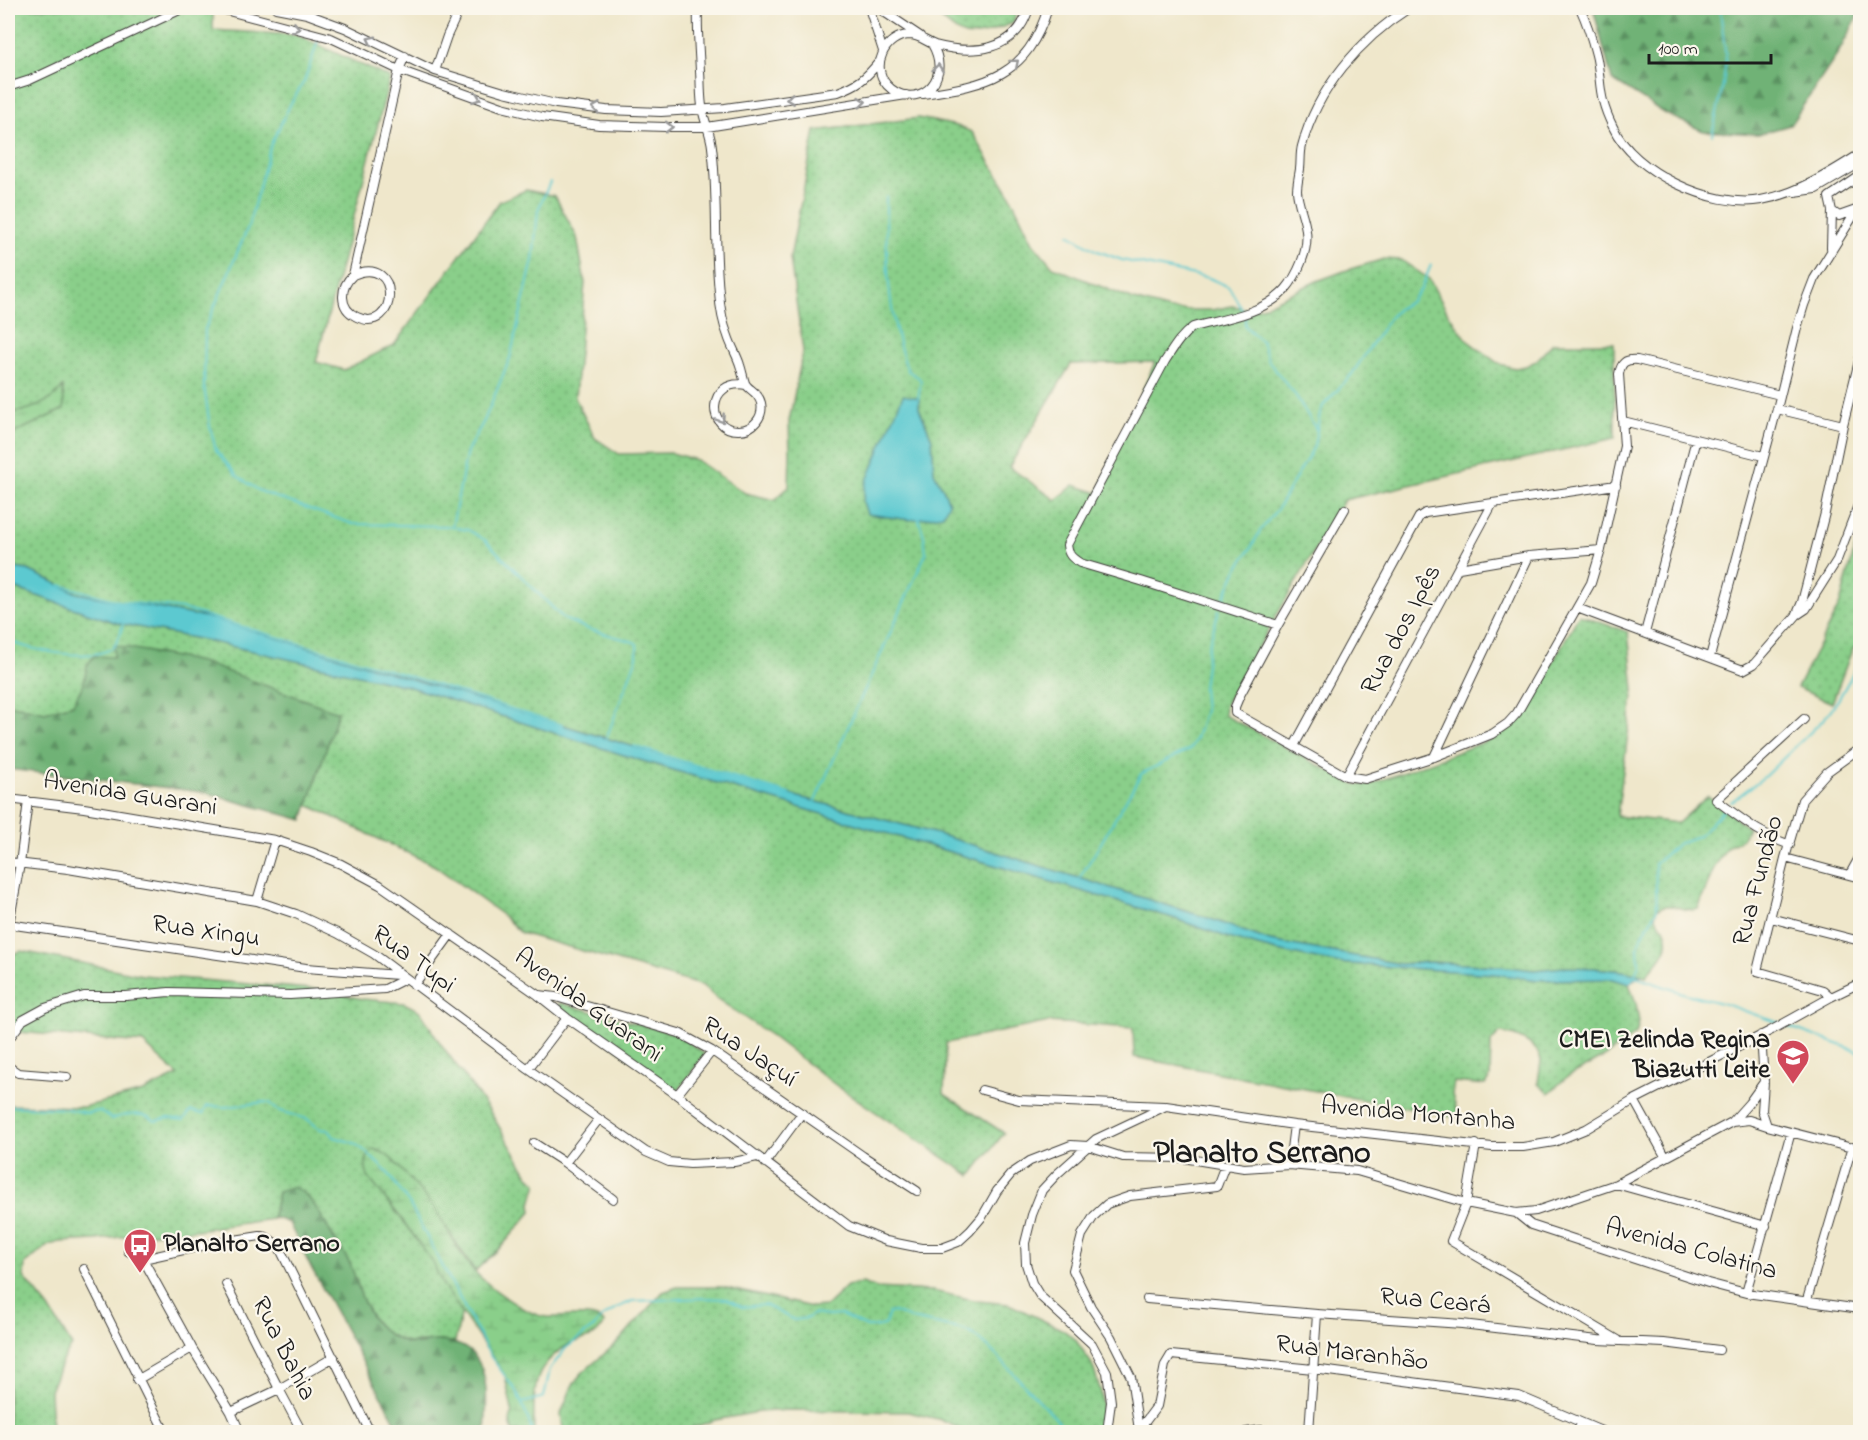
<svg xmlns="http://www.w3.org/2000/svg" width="1868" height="1440" font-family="'Indie Flower',sans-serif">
  <defs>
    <pattern id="grass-dots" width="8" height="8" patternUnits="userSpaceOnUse" patternTransform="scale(1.5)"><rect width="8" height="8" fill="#8acf8a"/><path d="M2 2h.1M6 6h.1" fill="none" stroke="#76b176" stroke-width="1.8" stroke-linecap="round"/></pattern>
    <pattern id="forest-firs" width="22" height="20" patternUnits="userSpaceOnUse" patternTransform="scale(1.5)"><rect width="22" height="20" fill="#6fb276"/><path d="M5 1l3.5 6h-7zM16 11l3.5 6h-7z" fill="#5a9060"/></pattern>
    <pattern id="wetland-marsh" width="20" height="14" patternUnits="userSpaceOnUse" patternTransform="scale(1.5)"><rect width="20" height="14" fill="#8acf8a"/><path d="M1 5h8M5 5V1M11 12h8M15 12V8" fill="none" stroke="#76b176"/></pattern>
  </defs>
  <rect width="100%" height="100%" fill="#fbf7ec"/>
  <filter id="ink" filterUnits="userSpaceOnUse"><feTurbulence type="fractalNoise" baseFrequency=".0167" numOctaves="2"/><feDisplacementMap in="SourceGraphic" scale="12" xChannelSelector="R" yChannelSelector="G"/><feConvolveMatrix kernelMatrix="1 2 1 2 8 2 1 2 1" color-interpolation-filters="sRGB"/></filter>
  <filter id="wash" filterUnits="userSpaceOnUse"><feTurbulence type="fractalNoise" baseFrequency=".008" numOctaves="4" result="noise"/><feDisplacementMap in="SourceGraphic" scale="24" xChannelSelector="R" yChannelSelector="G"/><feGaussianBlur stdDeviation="1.35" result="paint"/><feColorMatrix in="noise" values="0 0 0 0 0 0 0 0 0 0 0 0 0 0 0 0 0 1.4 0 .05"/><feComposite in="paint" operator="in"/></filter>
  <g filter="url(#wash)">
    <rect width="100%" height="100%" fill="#efe7cb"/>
    <path fill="url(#grass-dots)" stroke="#537653" stroke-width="1.5" fill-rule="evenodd" d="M8,8H213V30L297,35L390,78L316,362L344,370L394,345L500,201L526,190L555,196L577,237L585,283L575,398L595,438L619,454L672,453L696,460L745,493L775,500L789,486L790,453L789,421L803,351L790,258L815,131L919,118L957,126L972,132L1010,195L1033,243L1053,267L1134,300L1170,310H1212L1232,306L1247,309L1262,307L1317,281L1347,270L1384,259L1401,260L1429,279L1449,315L1468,341L1499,364L1515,368L1526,366L1536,361L1553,343H1614L1615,438L1344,500L1229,697L1225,705L1224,715L1354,784L1369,785L1495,738L1521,719L1579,615L1628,632L1634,689L1617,816L1678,823L1708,796L1748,828L1742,839L1727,847L1714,868L1698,909C1683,913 1671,900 1657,909L1655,916C1657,920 1661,924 1664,928C1675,948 1657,962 1646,976L1622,971L1594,968L1565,967L1534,970L1499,966L1430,962L1401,964L1270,941L1208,918L934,833L799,797L215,619L77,593L28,570L8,567V436L64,409L63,389C50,403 27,412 8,413ZM1155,362L1098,493L1074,485L1056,500L1009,467L1071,364ZM918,398L919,408L932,439L934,472L945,493L949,503L883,441Z
      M931,8H1018L1013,23C999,28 981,38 965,35C955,33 938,16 931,8Z
      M1860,529V638L1859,643L1852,650L1832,703L1797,688L1840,604Z
      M8,586L117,623L199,639L407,686L636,759L1173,918L1232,939L1273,950L1336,963L1494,974L1538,980L1613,979L1629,984L1636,1003L1639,1022L1636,1034L1604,1057L1567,1077L1549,1093L1538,1084C1538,1079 1541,1064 1541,1060C1538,1043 1514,1034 1500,1033L1491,1042L1490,1077L1485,1085L1454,1082L1452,1095L1458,1114L1457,1116H1450L1134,1057L1133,1028L1049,1022L946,1043L944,1094L1004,1133L971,1176L837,1086L770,1035L716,998L703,986L521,933L501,914L435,866L308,805L338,712L114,646V657L87,665L84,683L73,704L45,712L8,704Z
      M21,951L143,975L322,990L363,999L404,1003L420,1011L440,1043L489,1110L528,1175L537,1183L531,1204L532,1211L502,1246L475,1271L426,1198L412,1183L368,1177L401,1218L433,1263L443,1285L462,1311L455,1342L437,1341L408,1343L385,1333L374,1320L361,1298L350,1264L311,1201L278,1192L272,1219L196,1230L154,1233L95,1240L60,1242L49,1245L25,1264L24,1277L49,1308L72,1346L63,1359L50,1391L52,1432H8V1105L83,1107L143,1092L178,1075L143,1043L8,1031V956Z
      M560,1003L676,1034L705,1054L677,1092L558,1006Z
      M862,1283L877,1288L933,1291L978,1301L1009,1304L1063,1330L1075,1339L1092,1364L1101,1392L1103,1423L1099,1432H967L938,1419L908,1412L789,1410L759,1412L715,1420L681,1432H565L563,1429L561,1414L572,1386L581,1374L618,1342L663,1292L677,1287H722L812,1307L826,1306L847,1286Z"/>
    <path fill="url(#forest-firs)" stroke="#466749" stroke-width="1.5" d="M1593,8H1860V12L1837,55L1790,125L1758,134L1703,131L1666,114L1612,80Z
      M114,645L201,662L338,712L303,820L203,792L8,769V704L45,712L73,704L84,683L87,665L94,656L114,657Z
      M294,1187C313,1196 323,1219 333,1237C339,1246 346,1255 350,1264C359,1284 361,1305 376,1323C384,1332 394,1339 406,1343C414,1345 425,1342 434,1341C462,1340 481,1353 485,1382C488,1398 486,1416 485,1432H401L306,1258L289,1223L276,1218L272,1219L278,1192Z"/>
    <path fill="url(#wetland-marsh)" stroke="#537653" stroke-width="1.5" d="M63,387L64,409L8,436V413C27,412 51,403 63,387Z
      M373,1149C387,1152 396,1163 404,1173C416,1186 427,1198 437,1212C449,1232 463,1262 480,1277C495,1291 525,1314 546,1317C562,1319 593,1310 604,1323L603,1327C600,1330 596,1334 592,1336C585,1340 577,1340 570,1344C530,1366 534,1392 534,1432H513L510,1422L512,1410L505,1376L443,1285L433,1263L401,1218L368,1177C364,1165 365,1158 373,1149Z"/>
    <path fill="#5bc9d0" stroke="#3c7276" stroke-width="1.5" d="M903,395L919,398V408L932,439L934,472L945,493L949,503L943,515L910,520L867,514L863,502L865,485Z
      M8,567L28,570L77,593L215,619L799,797L934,833L1208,918L1270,941L1401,964L1430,962L1499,966L1534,970L1565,967L1594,968L1622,971L1641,975L1629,984L1613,979L1538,980L1494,974L1336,963L1273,950L1232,939L1173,918L636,759L407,686L199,639L117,623L8,586Z"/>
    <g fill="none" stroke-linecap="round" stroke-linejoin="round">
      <path stroke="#5bc9d0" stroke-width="2" d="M317,36L319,38L304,82L291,103L271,144L248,227L205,329L204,386L210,427L216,450L237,476L258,490L275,497L353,524L446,526L468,530L485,540L564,619L588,629L634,642L637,644V657L606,739
        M1712,135L1723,85L1726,59L1720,8
        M886,197C886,256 887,316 908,371L918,377L921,381L918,399
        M1069,234L1095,250L1122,260L1209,278L1229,287L1243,311
        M1245,315V326L1262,342L1269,362L1296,396L1316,429
        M452,527L467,451L484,421L510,358L533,260L538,210L550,182
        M60,585L119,601L183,609L403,674L562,725
        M1222,603L1237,569L1251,548L1260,531L1278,508L1311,452L1314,446L1320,413L1323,406L1352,374L1390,317L1399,308L1410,302L1421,289L1431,265
        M8,640C28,651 92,662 112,648C119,642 121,632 123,623
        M634,746L789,794
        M815,801L926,553L924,536L918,517
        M1731,802L1765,776L1824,719L1838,700L1860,661
        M1079,879L1101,843L1141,774L1190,749L1196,738L1205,711L1203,688L1208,648L1219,610
        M1635,974L1639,964L1638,948L1640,940L1657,909L1655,863L1679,843L1698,836L1705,830L1725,808
        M1636,977L1686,994L1725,1004L1779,1023
        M1784,1025L1860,1052
        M8,1106L67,1109L87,1113L100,1111L112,1119C125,1114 143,1111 155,1121L168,1118L184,1120L191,1111L203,1114L207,1106L226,1107L265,1102L270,1103L277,1110L307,1119L320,1129L329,1130L334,1137L354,1143L365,1151L388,1173L410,1205L491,1357L516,1391L527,1415L532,1432
        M522,1403L544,1397L550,1369L566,1348L594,1327L601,1318L619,1307L632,1301L705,1298L727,1299L742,1307L765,1305L794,1320L808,1318L813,1314L829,1316L841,1315L867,1327H878L885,1324L889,1313L894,1312L911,1319L964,1330C984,1339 998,1358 1013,1373C1031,1393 1051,1411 1067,1432"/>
    </g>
  </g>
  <g filter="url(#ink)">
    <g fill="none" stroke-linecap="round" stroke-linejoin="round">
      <g stroke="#3c3a36" stroke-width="10">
        <path id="minor" d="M217,8L331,38L399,70L502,107L542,117L599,125L666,127H707L906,95
          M276,8L307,14L345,28L435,71L504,92L556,104L606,110L661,112L725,108L838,92C859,84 865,79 879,62
          M698,8C697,29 699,50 700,71C701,84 700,99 703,112C705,123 711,135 712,147C718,194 714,244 719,292C720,307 722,321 728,336C731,346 737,355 740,365C742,371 743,377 745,383C748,390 758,391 761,403C764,417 753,430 739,430C705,431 707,378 746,385
          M869,8L883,51
          M878,8L920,36
          M1580,8C1587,23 1592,39 1596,55C1600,70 1599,86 1603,101C1605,109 1609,119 1613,127C1633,172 1713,209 1761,200C1797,194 1830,173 1860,154
          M932,44C955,84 912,112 887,85C870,66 885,36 909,35C920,35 926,42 935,45C973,55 1016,52 1029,8
          M435,71L447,36L460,8
          M8,87L30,80L184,8
          M923,94C988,85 1027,76 1048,8
          M1795,192L1816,189L1860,163
          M1832,211L1839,216L1856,210
          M1831,248L1832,211L1829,197L1860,176
          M353,275C403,253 398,336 357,317C338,308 340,287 353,275L399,70L405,56
          M1777,409L1843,425
          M1623,421L1763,456
          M1345,509L1278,625L1240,695L1235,707V713L1346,776L1365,779L1434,757L1492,734L1508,723L1517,713L1591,583L1601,550L1624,446L1619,374C1621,363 1625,359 1637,360L1780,395
          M1459,568L1529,556L1601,550
          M1577,608L1743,670L1754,664L1796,616L1802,602L1825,513L1843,425L1860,357
          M1797,615L1806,609L1837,560L1860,500
          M1278,625L1141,581L1080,563C1072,558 1068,555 1067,545L1165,361C1173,349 1180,336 1193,327C1223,319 1263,314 1285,290C1297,276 1309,251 1306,231C1305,218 1298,205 1297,191C1297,184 1299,176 1300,169C1301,161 1300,153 1302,146C1317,89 1360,39 1409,8
          M1645,633L1696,439
          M1710,657L1777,409L1797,328L1804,305L1814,279L1860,205
          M1294,746L1419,517L1425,513L1616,485
          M1434,757L1529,556
          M1346,776L1493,503
          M8,799L84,808L275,840L311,852L341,864L380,885L538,995L567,1018L677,1095L849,1226L886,1241L921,1248H942L958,1242L970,1231L982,1217L997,1191L1011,1174L1030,1161L1071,1145L1088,1146L1123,1157L1183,1158L1244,1168L1289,1165L1357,1171L1466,1203L1516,1213L1536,1211L1616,1184L1732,1122L1749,1103L1764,1082
          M1790,845C1759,834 1742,819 1716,800L1804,719
          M1785,858L1860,878
          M8,862L68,869L257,901L296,914L337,933L374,954L528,1069L646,1152L669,1162L690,1164L734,1162L757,1157
          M1850,874L1860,856
          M257,901L275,840
          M1771,918L1860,941
          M8,924L306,968L398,975
          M9,924L20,864L28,801
          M414,985L451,934
          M539,995L556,997L679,1033L712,1051L863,1156L917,1191
          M1831,997L1823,990L1757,971L1785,858L1802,800L1827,772L1860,748
          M1761,1035L1764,1082L1762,1111L1767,1126
          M8,1040L23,1020L45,1008L84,996H126L169,992L290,995L385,989L405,979
          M8,1066L18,1073L67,1077
          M528,1069L567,1018
          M982,1090L1019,1100L1164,1106
          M677,1095L712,1051
          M1634,1100L1665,1156
          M1732,1122L1749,1120L1767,1126L1860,1150
          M534,1143L565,1163L613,1199
          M1476,1144L1466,1203L1451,1241L1618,1340
          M565,1163L599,1119
          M765,1163L802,1113
          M1289,1165L1294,1125
          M1616,1184L1766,1226
          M1516,1213L1531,1225L1708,1283L1746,1293L1860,1309
          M128,1251L143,1259L192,1348L231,1412L240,1432
          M143,1259L215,1243L260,1236L266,1237L278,1245L370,1432
          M84,1269L165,1432
          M226,1284L279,1389L302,1432
          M1746,1293L1791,1132
          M1147,1299L1317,1314L1462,1324L1598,1340L1664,1343L1719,1350
          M1807,1300L1852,1147
          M137,1380L192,1348
          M231,1412L279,1389L334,1357
          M1139,1430L1157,1406L1165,1365L1171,1355L1313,1369L1519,1396L1604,1432
          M1107,1432L1111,1402L1107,1372L1092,1344L1040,1296L1032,1283L1026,1264L1025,1243L1032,1215L1042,1190L1057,1174L1096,1139L1166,1106L1294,1125L1492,1147H1523L1554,1142L1586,1129L1634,1100L1770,1031L1831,997L1860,983
          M1137,1432L1139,1430L1131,1377L1111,1337L1091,1307L1073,1270L1082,1235L1094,1216L1107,1204L1130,1196L1217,1186L1225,1165
          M1246,1432L1261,1430L1280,1432
          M1309,1432L1317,1314
          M1577,1432L1582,1423"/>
      </g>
      <use href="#minor" stroke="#fff" stroke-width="8"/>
    </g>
    <defs><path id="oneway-chevron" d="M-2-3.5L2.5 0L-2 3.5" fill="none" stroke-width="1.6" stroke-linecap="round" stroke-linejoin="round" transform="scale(1.5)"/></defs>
    <g stroke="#999">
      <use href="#oneway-chevron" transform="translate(296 28) rotate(14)"/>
      <use href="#oneway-chevron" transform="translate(371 40) rotate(-154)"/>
      <use href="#oneway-chevron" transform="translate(1015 63) rotate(-40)"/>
      <use href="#oneway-chevron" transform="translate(938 68) rotate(-84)"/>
      <use href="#oneway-chevron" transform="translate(477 98) rotate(20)"/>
      <use href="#oneway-chevron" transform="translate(790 99) rotate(172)"/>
      <use href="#oneway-chevron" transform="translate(862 102) rotate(-6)"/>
      <use href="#oneway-chevron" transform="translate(596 108) rotate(-173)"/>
      <use href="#oneway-chevron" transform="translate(669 127)"/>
      <use href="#oneway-chevron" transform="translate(721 419) rotate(56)"/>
    </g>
  </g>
  <defs>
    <g id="school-pin" transform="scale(1.725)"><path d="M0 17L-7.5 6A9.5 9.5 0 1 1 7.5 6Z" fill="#d1495b" stroke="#fbf7ec"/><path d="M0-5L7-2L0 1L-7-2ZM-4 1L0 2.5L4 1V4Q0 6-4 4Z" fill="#fff"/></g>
    <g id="bus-pin" transform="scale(1.725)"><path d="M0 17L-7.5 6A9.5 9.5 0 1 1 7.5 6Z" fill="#d1495b" stroke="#fbf7ec"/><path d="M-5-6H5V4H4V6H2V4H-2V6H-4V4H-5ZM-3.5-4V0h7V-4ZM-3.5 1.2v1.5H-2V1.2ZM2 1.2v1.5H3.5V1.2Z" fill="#fff"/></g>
  </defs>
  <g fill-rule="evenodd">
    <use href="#school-pin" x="1793" y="1056"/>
    <use href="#bus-pin" x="140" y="1245"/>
  </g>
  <g text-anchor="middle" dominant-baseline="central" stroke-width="4.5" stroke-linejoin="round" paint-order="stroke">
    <g font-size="26" fill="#1c1c1c" stroke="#fbf7ec">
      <text transform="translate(1402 630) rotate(-62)">Rua dos Ipês</text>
      <text transform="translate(130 795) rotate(9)">Avenida Guarani</text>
      <text transform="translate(1759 881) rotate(-75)">Rua Fundão</text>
      <text transform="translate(206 932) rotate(8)">Rua Xingu</text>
      <text transform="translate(413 960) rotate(36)">Rua Tupi</text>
      <text transform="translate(588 1006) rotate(36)">Avenida Guarani</text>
      <text transform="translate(749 1053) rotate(33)">Rua Jaçuí</text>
      <text transform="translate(1418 1115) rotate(5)">Avenida Montanha</text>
      <text transform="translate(1691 1250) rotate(15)">Avenida Colatina</text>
      <text transform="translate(1435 1302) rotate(5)">Rua Ceará</text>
      <text transform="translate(283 1349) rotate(63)">Rua Bahia</text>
      <text transform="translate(1352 1354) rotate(7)">Rua Maranhão</text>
    </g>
    <g font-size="26" font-weight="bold" fill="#1c1c1c" stroke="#fbf7ec" text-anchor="end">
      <text x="1770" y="1041">CMEI Zelinda Regina<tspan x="1770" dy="30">Biazutti Leite</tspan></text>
      <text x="163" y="1245" text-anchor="start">Planalto Serrano</text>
    </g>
    <g font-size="32" font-weight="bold" fill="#1c1c1c" stroke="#fbf7ec">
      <text x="1262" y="1154">Planalto Serrano</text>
    </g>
  </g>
  <rect width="1868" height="1440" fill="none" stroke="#fbf7ec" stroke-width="30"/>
  <path d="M1649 54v9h122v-9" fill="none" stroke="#1c1c1c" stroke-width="3"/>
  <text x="1658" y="54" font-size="18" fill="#1c1c1c" stroke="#fbf7ec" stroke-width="4.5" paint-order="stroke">100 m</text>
</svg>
